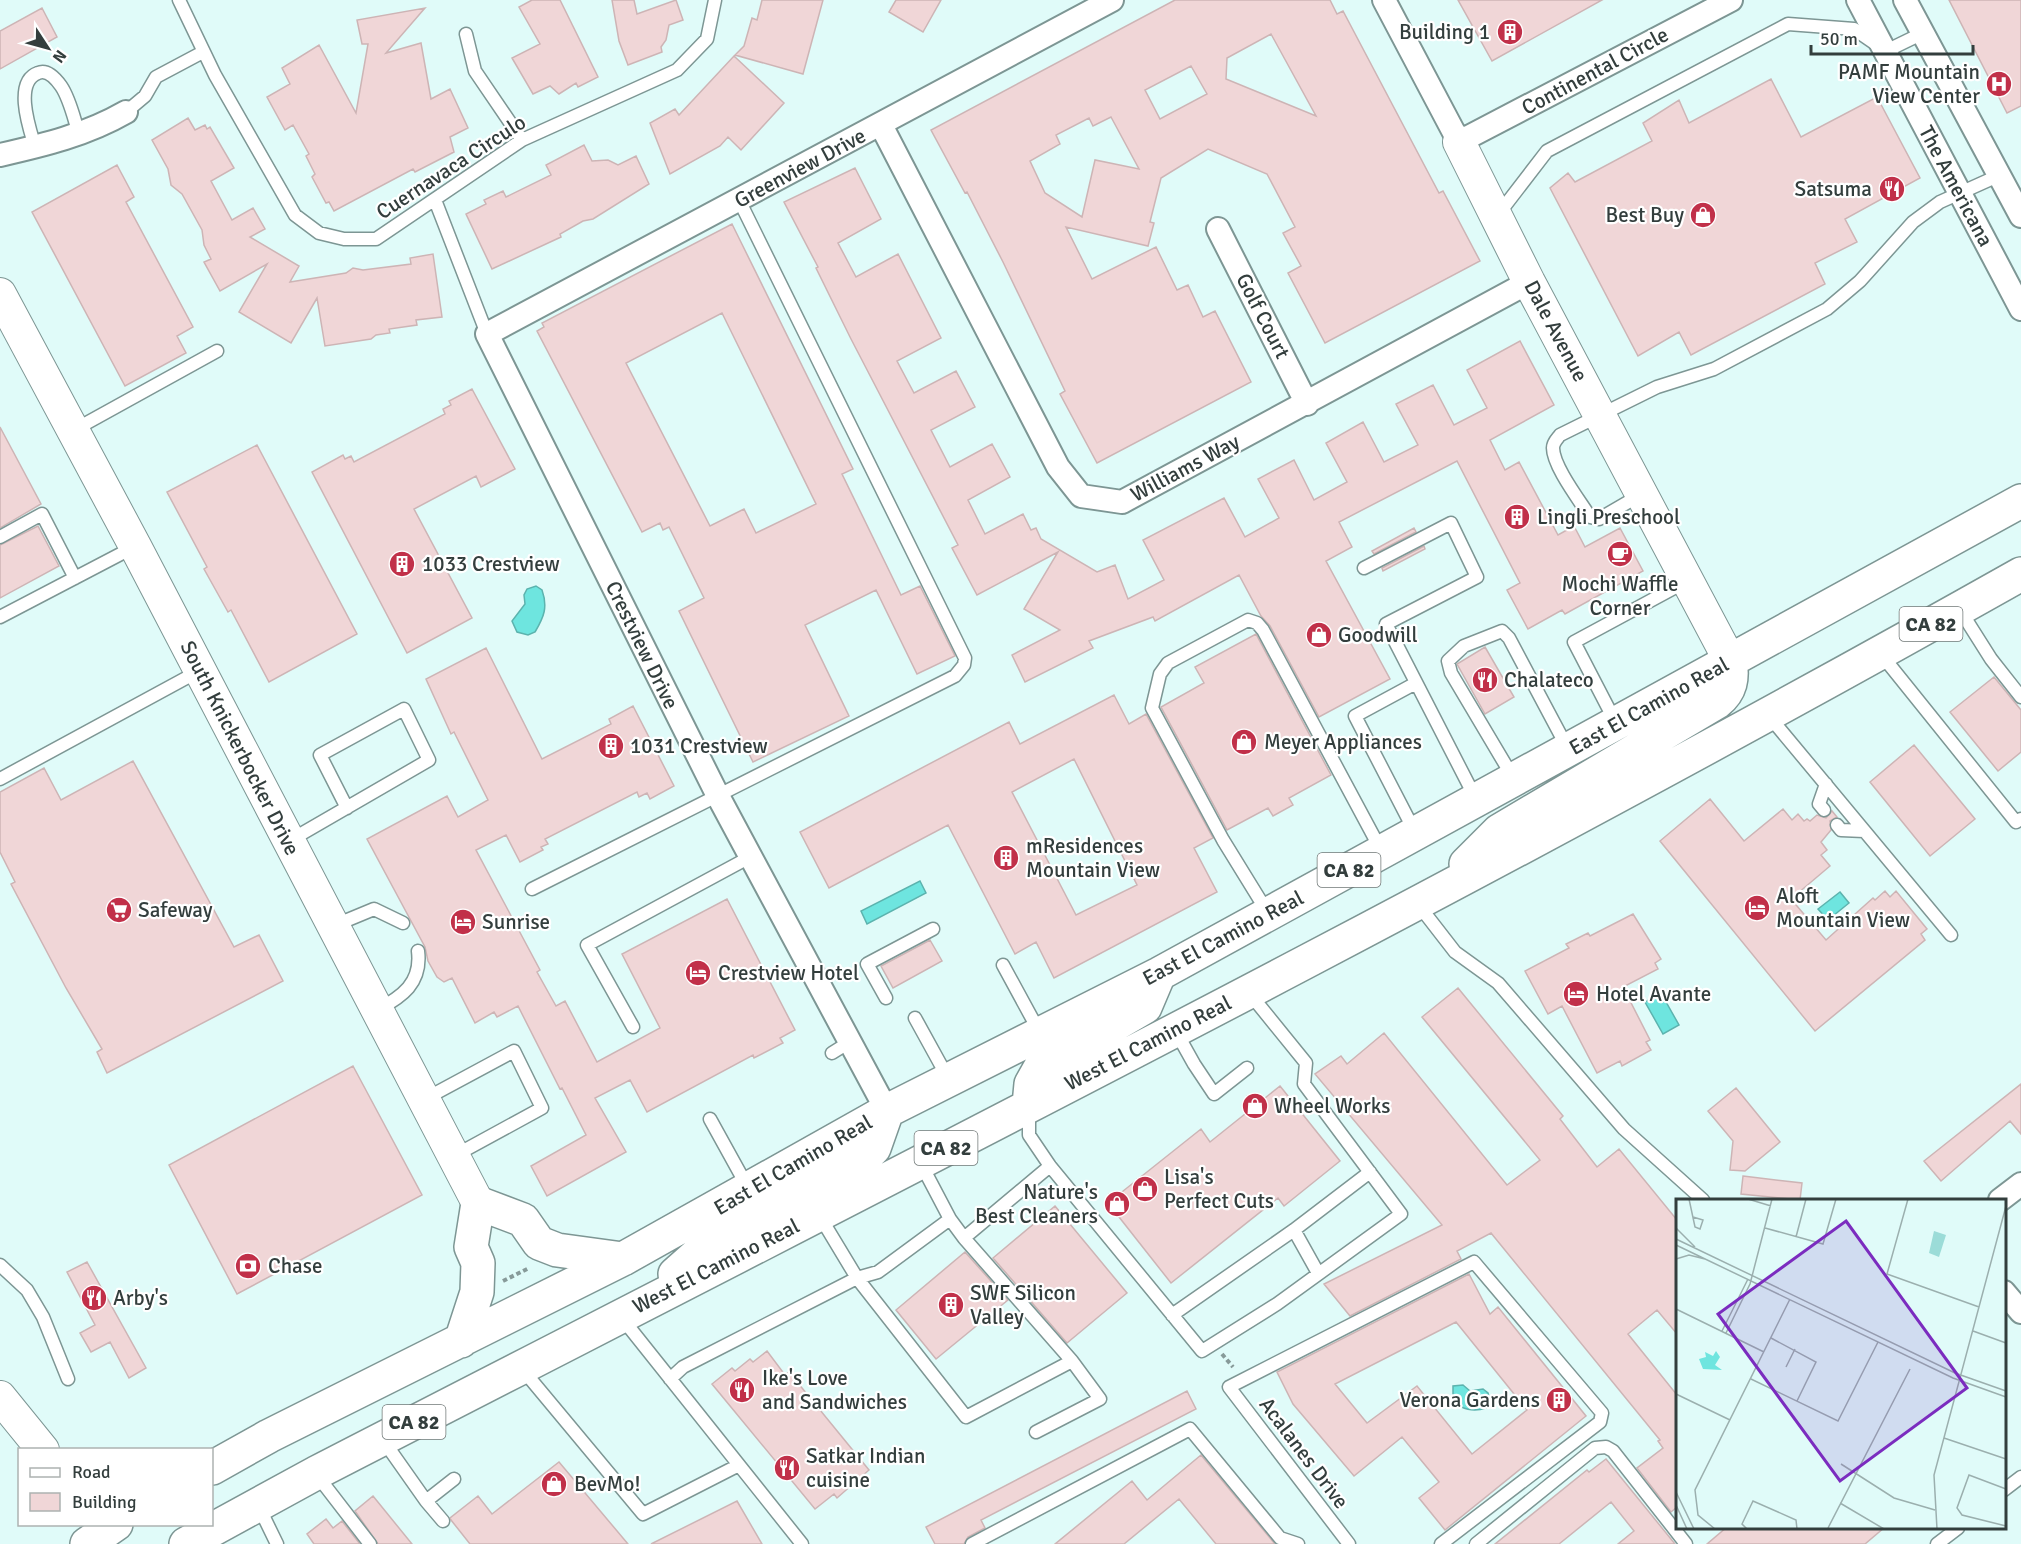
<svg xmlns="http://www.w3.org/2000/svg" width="2021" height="1544" font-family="Signika,sans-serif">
  <rect width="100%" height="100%" fill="#e0fbf9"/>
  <path fill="#6ee5df" stroke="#5cb3ae" stroke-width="1.5" d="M536,586L542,590C548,607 544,617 535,632L528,635L517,632L512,621L525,604L524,595L527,589Z
    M920,881L926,893L867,924L861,911Z
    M1840,892L1849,903L1828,920L1818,909Z
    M1661,993L1679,1025L1663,1034L1645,1002Z
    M1463,1385L1470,1391L1483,1389L1488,1393L1490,1401L1486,1408C1474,1412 1461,1410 1453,1400V1386Z"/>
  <path fill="#f0d6d7" stroke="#cdb4b5" stroke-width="1.5" fill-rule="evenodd" d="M532,0H560L598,77L578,87L576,83L559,94L550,86L533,94L512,58L540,44L519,7Z
    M612,0H634L637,14L676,0L683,20L669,25L666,40L661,47L662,52L628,65L619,41Z
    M762,0H823L803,74L735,55L744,46L752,18L757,20Z
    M896,0H941L923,32L889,12Z
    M1175,0H1330L1337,14L1343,11L1439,193L1443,191L1480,261L1325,343L1288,273L1301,266L1283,233L1295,227L1267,174L1208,149L1161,178L1150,222L1154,223L1148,246L1066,227L1092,279L1156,247L1177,290L1188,285L1203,317L1215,311L1251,382L1097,463L1060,394L1065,391L1003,262L967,192L965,193L931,130ZM1271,34L1316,116L1226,79L1227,58ZM1191,66L1207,94L1160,119L1145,90ZM1111,117L1139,169L1095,160L1082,217L1045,193L1030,161L1060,144L1056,135L1089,118L1093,126Z
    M1458,0H1602L1492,61Z
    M1949,0H2021V106L2007,113Z
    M42,8L57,37L0,69V31Z
    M425,8L386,53L421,43L431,99L450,89L468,128L450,137L454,152L415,172L413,169L334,211L329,202L326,203L312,177L315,174L306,156L309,154L293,125L285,130L267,97L290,84L282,68L319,45L356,113L368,44H362L357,20Z
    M734,56L784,103L741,150L728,137L720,146L670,174L650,123L675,109L679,115Z
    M1771,79L1801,137L1877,97L1920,178L1845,219L1857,242L1815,263L1825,284L1691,355L1679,332L1638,356L1550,188L1568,173L1575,182L1652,141L1643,123L1679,100L1689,123Z
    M188,118L195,130L205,125L207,129L210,127L234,168L211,181L232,220L253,208L265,229L250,237L299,266L290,282L346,273L353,268L363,270L411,264L410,258L433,254L442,317L416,320L417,325L389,329L390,333L376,335L371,339L325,346L317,298L291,343L239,312L267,264L220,291L204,262L211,259L204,245L202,230L182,194L171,185L168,169L152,140Z
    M584,145L592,161L608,160L618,165L636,156L649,184L593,219L583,221L560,234L561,237L492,269L466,214L486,204L484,200L503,191L506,197L551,175L546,165Z
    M117,165L134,197L126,202L193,327L177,336L186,353L125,386L32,212Z
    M855,168L881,219L838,243L856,277L898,254L941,338L897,361L914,393L956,371L975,407L931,430L950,467L992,444L1010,477L968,500L985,534L1023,514L1031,530L1036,528L1041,539L1097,572L1115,565L1128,599L1164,580L1143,540L1224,498L1245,537L1279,518L1258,479L1294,460L1314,500L1347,482L1326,443L1363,422L1384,462L1418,445L1396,404L1433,385L1454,425L1487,408L1467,370L1520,341L1554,405L1490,440L1505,470L1519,462L1558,535L1574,526L1585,547L1620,528L1643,571L1565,614L1562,610L1528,629L1507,590L1520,583L1457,461L1339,522L1352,547L1326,561L1390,679L1319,717L1270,626L1261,616L1239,575L1155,621L1153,617L1089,641L1093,648L1025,682L1012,655L1060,630L1024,609L1058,552L977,595L952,548L958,545L851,339L816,268L818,267L784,202Z
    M732,224L853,469L842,474L901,595L920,586L955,656L917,674L876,590L805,625L849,716L753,762L679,611L704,598L669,527L663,530L660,523L642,532L537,331L544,327L542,323ZM722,313L816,504L756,533L744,509L710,526L626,363Z
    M472,389L515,469L481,487L476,476L414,509L472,618L407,653L312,472L343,455L345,459L351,456L354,462L445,414L443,409L451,405L449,401Z
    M0,427L41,504L0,528Z
    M257,445L357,634L269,682L231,610L228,612L204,569L207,567L167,492Z
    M38,526L59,566L0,598V545Z
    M1414,528L1416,532L1374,554L1372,551Z
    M1424,546L1425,549L1383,571L1382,568Z
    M1256,634L1331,775L1289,798L1293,805L1273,816L1268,808L1227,830L1161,707L1204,683L1195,667Z
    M1485,647L1514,697L1485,714L1457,664Z
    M486,648L542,759L611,724L609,719L633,706L674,786L650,799L647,793L639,797L637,792L545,839L548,844L541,847L543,850L520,862L506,835L476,850L540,970L537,972L556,1006L565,1001L597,1062L660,1028L622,954L727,899L795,1030L780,1038L783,1043L754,1058L753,1055L647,1112L630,1080L595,1098L626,1152L547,1196L531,1166L586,1135L562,1088L560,1089L518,1006L497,1017L494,1012L475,1023L452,978L444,982L437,977L428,961L425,947L367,839L447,796L458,817L488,800L454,732L451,734L426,679Z
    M1994,677L2021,710V752L1998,771L1950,712Z
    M1114,695L1129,724L1146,714L1213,838L1194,848L1217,892L1054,978L1036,942L1015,954L948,825L829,888L800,832L1009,722L1020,744ZM1074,759L1137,885L1076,915L1012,792Z
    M1914,745L1975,819L1930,856L1870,782Z
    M133,761L234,947L259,935L283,981L107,1073L97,1052L102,1049L66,988L11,884L15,882L0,852V792L44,768L61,800Z
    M1710,799L1744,841L1783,809L1792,820L1798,814L1804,821L1807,819L1810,821L1817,815L1826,818L1832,811L1837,817L1830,821L1831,830L1821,842L1827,850L1821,855L1830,866L1791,899L1826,940L1873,898L1875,900L1885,891L1890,897L1896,891L1927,929L1921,934L1925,940L1815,1031L1660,841Z
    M1633,914L1661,959L1655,963L1658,969L1623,987L1650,1040L1646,1042L1651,1050L1622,1066L1620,1061L1597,1073L1562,1006L1548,1014L1525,971L1569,948L1566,944L1588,933L1590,936Z
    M930,940L942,961L893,988L881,966Z
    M1458,988L1563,1116L1560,1119L1597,1167L1619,1149L1677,1220V1334L1657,1310L1628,1334L1677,1395V1507L1671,1512L1637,1468L1663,1448L1658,1441L1660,1440L1491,1233L1457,1251L1461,1259L1350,1316L1324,1284L1442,1225L1315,1074L1341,1056L1347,1064L1384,1033L1507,1185L1540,1160L1422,1017Z
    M353,1066L422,1195L237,1294L169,1165Z
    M2021,1084V1134L2010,1121L1941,1181L1924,1161Z
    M1280,1086L1340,1161L1284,1206L1278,1198L1171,1283L1108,1203L1201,1129L1210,1142Z
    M1736,1088L1780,1142L1745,1171L1730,1170L1733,1141L1708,1111Z
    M1743,1176L1802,1183L1800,1200L1741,1194Z
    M1055,1206L1127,1293L1067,1343L993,1258Z
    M965,1252L1008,1300L936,1359L896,1310Z
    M87,1262L146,1368L129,1378L110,1342L91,1352L80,1333L95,1325L67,1272Z
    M1469,1274L1490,1314L1498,1307L1586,1416L1445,1530L1419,1498L1439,1482L1402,1437L1354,1476L1293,1404L1277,1372ZM1456,1322L1527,1410L1472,1454L1417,1386L1367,1423L1335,1384Z
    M767,1351L785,1375L789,1372L869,1470L837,1498L834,1494L815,1509L712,1384L732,1368L735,1371L750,1359L753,1362Z
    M1187,1391L1196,1409L981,1520L985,1528L968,1537L964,1544H935L926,1527Z
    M1201,1455L1275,1544H1216L1179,1499L1124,1544H1055L1132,1481L1147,1500Z
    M1606,1459L1675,1544H1618L1634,1531L1611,1502L1559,1544H1495L1587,1470L1589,1472Z
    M559,1462L628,1544H470L451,1520L450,1518L478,1496L492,1514Z
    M373,1496L412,1544H378L355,1511Z
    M737,1501L762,1544H651Z
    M326,1519L333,1528L342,1521L360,1544H314L307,1534Z
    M1727,1527H1885L1865,1544H1707Z"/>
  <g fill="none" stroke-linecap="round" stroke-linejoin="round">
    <g stroke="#7d9694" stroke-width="15">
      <path id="lane" d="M179,0L215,75L295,215L319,233L344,239H376L522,140L677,70L707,39L715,0
        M466,34L475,71L522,140
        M126,112L145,96L156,77L203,52
        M35,147C30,130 13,82 38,73C47,69 56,79 61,86C70,99 74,119 79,134
        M435,200L487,334
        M1497,216L1547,151L1788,24L1854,29L1886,51L1923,33
        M74,430L217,351
        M1642,494L1599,519L1590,517C1580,501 1553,466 1553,448C1553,442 1557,439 1560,435L1657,387L1714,369L1827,309L1860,281L1913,222L1940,202L2000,175
        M0,537L42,514L75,578
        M1364,568L1451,523L1477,577L1386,624L1476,799
        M1960,610L1991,659L2021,697
        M0,617L134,547
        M1880,653L2016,822L2021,819
        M1768,715L1951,935
        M1616,723L1574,642L1687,581
        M0,779L199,671
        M1514,779L1451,673L1448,661L1464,646L1502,631L1509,638L1568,749
        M1824,810L1819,804L1826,784
        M1837,825L1841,830L1864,831
        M1415,832L1355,716L1416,683
        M289,841L429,760L404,709L320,755L347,808
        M532,889L955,676L964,665L965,658L739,200
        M1417,903L1455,952L1498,983L1624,1129L1703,1200
        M1268,913L1223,840L1152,708L1160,674L1168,663L1248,620L1257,623L1263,630L1381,850
        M333,926L374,909L403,923
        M1003,965L1040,1033
        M886,998L867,964L933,929
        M377,1010C402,997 422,983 418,951
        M915,1018L948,1078
        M633,1027L587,945L750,857
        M1175,1030L1194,1064L1214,1094L1247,1068
        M832,1053L848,1043
        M423,1100L514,1051L542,1108L454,1156
        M1029,1109V1135L1050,1166L1202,1351L1277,1304L1401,1214L1304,1084L1306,1063L1250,994
        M710,1119L747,1186
        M920,1162L950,1219
        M1050,1166L964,1238L950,1219L878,1272L857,1278L966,1417L1072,1361
        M1294,1230L1318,1273
        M964,1238L1072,1361L1100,1399L1036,1432
        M0,1265L27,1290L43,1317L68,1379
        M1172,1315L1294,1230L1370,1172
        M621,1317L802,1544
        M523,1370L643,1514L739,1465
        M670,1379L683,1367L857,1278L819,1215
        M383,1440L426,1501L454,1479
        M316,1474L370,1544
        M2004,1490L2021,1477
        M426,1501L443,1521
        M258,1505L277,1544
        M972,1544L1190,1429L1280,1538L1298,1544
        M1349,1544L1229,1387L1474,1262L1602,1413L1600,1422L1441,1544
        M1476,1544L1595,1448L1606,1447L1613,1451L1686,1544
        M1937,1544L1958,1528"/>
    </g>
    <g stroke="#7d9694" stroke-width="26">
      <path id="street" d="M1384,0L1459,142L1731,0
        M1858,0L2021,309
        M1905,0L2021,216
        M881,125L1058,467L1081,496L1122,502L1529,282
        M0,155C44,145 86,135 126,112
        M1218,229L1307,404
        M887,1111L718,796L487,334L1112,0
        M2000,1200L2021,1184
        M2004,1292L2021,1312"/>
    </g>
    <g stroke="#7d9694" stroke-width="34">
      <path id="secondary" d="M1459,142L1529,282L1730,661
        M0,294L135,546L478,1203
        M0,1397L43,1450"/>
    </g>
    <g stroke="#7d9694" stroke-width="36">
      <path id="primary" d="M1466,864L1499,831L1717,702C1731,691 1733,678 1730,661
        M1029,1105L1031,1084L1040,1068L1145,1007L1159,974
        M675,1274L710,1243L863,1159L874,1148L887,1111
        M461,1341L477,1292L478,1263L471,1247L478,1203L523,1220L539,1243L557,1250L623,1259
        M212,1468L269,1436L623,1259L887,1111L1159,974L2021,501
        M87,1544L116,1524
        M186,1544L316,1473C887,1179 1462,889 2021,574"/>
    </g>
    <path stroke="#879a99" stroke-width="4" stroke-dasharray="4.5 3" stroke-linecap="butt" d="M503,1281L529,1268
      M1222,1354L1233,1367"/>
    <use href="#lane" stroke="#fff" stroke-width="12"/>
    <use href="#street" stroke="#fff" stroke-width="22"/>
    <use href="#secondary" stroke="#fff" stroke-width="32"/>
    <use href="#primary" stroke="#fff" stroke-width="33"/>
  </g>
  <defs>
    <g id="building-disc" transform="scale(1.35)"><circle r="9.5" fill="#c13049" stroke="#fff"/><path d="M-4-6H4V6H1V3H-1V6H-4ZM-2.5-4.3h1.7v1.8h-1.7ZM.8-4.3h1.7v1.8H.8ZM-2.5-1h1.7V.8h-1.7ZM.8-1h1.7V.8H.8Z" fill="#fff"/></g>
    <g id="hospital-disc" transform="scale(1.35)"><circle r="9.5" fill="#c13049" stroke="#fff"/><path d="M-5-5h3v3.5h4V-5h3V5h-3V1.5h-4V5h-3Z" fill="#fff"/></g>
    <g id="restaurant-disc" transform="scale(1.35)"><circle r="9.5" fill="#c13049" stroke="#fff"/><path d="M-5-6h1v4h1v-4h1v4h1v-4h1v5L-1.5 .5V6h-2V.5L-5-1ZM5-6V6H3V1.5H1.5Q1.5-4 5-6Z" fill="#fff"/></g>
    <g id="shop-disc" transform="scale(1.35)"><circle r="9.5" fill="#c13049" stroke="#fff"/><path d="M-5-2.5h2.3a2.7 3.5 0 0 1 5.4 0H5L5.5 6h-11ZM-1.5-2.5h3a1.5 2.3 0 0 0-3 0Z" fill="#fff"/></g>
    <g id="cafe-disc" transform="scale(1.35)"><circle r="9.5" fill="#c13049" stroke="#fff"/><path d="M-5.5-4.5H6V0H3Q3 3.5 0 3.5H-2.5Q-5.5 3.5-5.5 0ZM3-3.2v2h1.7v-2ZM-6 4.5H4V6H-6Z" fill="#fff"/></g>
    <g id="hotel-disc" transform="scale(1.35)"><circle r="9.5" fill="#c13049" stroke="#fff"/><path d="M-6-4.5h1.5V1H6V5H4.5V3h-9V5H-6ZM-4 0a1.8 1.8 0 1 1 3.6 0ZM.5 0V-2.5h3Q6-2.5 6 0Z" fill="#fff"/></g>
    <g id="supermarket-disc" transform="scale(1.35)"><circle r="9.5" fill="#c13049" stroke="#fff"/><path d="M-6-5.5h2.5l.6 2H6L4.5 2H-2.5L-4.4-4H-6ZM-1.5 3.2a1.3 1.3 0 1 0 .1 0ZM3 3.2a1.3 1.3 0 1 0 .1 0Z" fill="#fff"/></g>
    <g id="bank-disc" transform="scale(1.35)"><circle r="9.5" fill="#c13049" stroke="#fff"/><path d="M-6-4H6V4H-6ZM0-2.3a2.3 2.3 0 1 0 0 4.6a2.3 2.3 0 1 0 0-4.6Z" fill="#fff"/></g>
  </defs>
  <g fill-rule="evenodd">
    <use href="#building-disc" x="1510" y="32"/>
    <use href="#hospital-disc" x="1999" y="84"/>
    <use href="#restaurant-disc" x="1892" y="189"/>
    <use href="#shop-disc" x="1703" y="215"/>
    <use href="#building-disc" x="1517" y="517"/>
    <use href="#cafe-disc" x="1620" y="554"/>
    <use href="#building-disc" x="402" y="564"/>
    <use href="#shop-disc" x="1319" y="635"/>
    <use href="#restaurant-disc" x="1485" y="680"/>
    <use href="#shop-disc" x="1244" y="742"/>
    <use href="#building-disc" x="611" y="746"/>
    <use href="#building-disc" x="1006" y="858"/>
    <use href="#hotel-disc" x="1757" y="908"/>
    <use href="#supermarket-disc" x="119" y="910"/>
    <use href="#hotel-disc" x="463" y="922"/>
    <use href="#hotel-disc" x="698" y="973"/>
    <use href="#hotel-disc" x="1576" y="994"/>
    <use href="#shop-disc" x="1255" y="1106"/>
    <use href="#shop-disc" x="1145" y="1189"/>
    <use href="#shop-disc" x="1117" y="1204"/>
    <use href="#bank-disc" x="248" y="1266"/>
    <use href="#restaurant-disc" x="94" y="1298"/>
    <use href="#building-disc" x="951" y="1305"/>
    <use href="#restaurant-disc" x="742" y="1390"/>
    <use href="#building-disc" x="1559" y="1400"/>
    <use href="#restaurant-disc" x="787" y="1468"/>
    <use href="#shop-disc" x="554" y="1484"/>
  </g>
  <g text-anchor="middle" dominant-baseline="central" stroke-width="4.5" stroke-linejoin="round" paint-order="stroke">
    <g fill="#fff" stroke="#707877" stroke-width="1.5">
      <rect x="1899.5" y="607" width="63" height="34" rx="4.5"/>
      <rect x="1317.5" y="853" width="63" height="34" rx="4.5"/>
      <rect x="914.5" y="1131" width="63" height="34" rx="4.5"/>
      <rect x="382.5" y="1405" width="63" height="34" rx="4.5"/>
    </g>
    <g font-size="20" font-weight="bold" fill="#333e3d">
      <text x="1931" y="624">CA 82</text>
      <text x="1349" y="870">CA 82</text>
      <text x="946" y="1148">CA 82</text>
      <text x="414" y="1422">CA 82</text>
    </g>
    <g font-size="21" fill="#333e3d" stroke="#fff" text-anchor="start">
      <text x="1490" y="32" text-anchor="end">Building 1</text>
      <text x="1980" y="72" text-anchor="end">PAMF Mountain<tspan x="1980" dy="24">View Center</tspan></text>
      <text x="1872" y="189" text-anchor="end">Satsuma</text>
      <text x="1684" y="215" text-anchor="end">Best Buy</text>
      <text x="1537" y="517">Lingli Preschool</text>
      <text x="422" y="564">1033 Crestview</text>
      <text x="1620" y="584" text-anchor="middle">Mochi Waffle<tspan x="1620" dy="24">Corner</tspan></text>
      <text x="1338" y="635">Goodwill</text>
      <text x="1504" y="680">Chalateco</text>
      <text x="1264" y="742">Meyer Appliances</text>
      <text x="630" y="746">1031 Crestview</text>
      <text x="1026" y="846">mResidences<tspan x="1026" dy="24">Mountain View</tspan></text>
      <text x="1776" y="896">Aloft<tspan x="1776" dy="24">Mountain View</tspan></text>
      <text x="138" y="910">Safeway</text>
      <text x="482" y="922">Sunrise</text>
      <text x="718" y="973">Crestview Hotel</text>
      <text x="1596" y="994">Hotel Avante</text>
      <text x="1274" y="1106">Wheel Works</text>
      <text x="1164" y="1177">Lisa's<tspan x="1164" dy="24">Perfect Cuts</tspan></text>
      <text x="1098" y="1192" text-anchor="end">Nature's<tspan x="1098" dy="24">Best Cleaners</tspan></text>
      <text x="268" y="1266">Chase</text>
      <text x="970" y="1293">SWF Silicon<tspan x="970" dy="24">Valley</tspan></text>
      <text x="113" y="1298">Arby's</text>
      <text x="762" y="1378">Ike's Love<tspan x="762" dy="24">and Sandwiches</tspan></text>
      <text x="1540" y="1400" text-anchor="end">Verona Gardens</text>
      <text x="806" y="1456">Satkar Indian<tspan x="806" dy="24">cuisine</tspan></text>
      <text x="574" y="1484">BevMo!</text>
    </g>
    <g font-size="21" fill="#333e3d" stroke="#fff">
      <text transform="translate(1595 71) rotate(-28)">Continental Circle</text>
      <text transform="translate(451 167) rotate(-33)">Cuernavaca Circulo</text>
      <text transform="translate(800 168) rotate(-28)">Greenview Drive</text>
      <text transform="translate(1956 186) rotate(62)">The Americana</text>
      <text transform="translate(1263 316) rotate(63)">Golf Court</text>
      <text transform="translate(1556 331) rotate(62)">Dale Avenue</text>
      <text transform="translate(1185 468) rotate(-28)">Williams Way</text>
      <text transform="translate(642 645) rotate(64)">Crestview Drive</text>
      <text transform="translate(1649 706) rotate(-29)">East El Camino Real</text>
      <text transform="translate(240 748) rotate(63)">South Knickerbocker Drive</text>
      <text transform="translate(1223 938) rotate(-28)">East El Camino Real</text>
      <text transform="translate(1148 1043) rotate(-27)">West El Camino Real</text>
      <text transform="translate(793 1165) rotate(-30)">East El Camino Real</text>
      <text transform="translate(716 1266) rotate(-27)">West El Camino Real</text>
      <text transform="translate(1304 1453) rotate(53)">Acalanes Drive</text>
    </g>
  </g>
  <g transform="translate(1676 1199)">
    <rect width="330" height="330" fill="#e0fbf9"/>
    <path d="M258,32L270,36L263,58L253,54Z" fill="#9bdcd8"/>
    <path d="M40,152L44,158L39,166L46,171L27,170L23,160L30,158L29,153L37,157Z" fill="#6ee5df"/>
    <path fill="none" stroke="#9bafae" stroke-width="1.5" d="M13,0L19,28L24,30L27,21L17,18M72,0L95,7M232,0L211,75L303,108M0,29L19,48M89,29L147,45L160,0M120,38L130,0M0,40L279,174L330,192M0,46L277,179L330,198M0,60L13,56L29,60M0,110L88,153M46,132L72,80M297,132L330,144M50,134L74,85L96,0M95,139L140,163L121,202M110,168L119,150M75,180L162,222L202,143M0,195L54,221M268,239L330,260M165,265L218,299L259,311M330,290L293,276L281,309L286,316L330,327M0,293L18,330M164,304L208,330M0,306L11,330M152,329L234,170M39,330L22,316L19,291L114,100M71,330L66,325L77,302L120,321L121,330M261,330L258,276L330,7"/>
    <path fill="#7b2cbf" fill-opacity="0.15" stroke="#7b2cbf" stroke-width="3" d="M170,22L291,189L164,282L42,115Z"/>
    <rect width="330" height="330" fill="none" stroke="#333e3d" stroke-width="3"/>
  </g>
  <rect x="18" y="1448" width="195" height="78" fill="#ffffff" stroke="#adb2b1" stroke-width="1.5"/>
  <rect x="30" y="1468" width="30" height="9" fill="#ffffff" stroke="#adb2b1" stroke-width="1.5"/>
  <text x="72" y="1478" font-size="18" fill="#333e3d">Road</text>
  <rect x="30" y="1493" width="30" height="18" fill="#f0d6d7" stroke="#adb2b1" stroke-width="1.5"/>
  <text x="72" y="1508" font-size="18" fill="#333e3d">Building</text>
  <g transform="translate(48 48) rotate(126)" stroke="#ffffff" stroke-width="4.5" paint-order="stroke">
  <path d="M0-4.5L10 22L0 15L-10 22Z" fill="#333e3d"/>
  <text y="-9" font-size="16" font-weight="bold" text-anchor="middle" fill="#333e3d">N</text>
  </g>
  <path d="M1811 45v9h162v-9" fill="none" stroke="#333e3d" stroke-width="3"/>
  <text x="1820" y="45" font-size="18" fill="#333e3d" stroke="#ffffff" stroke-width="4.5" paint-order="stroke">50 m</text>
</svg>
